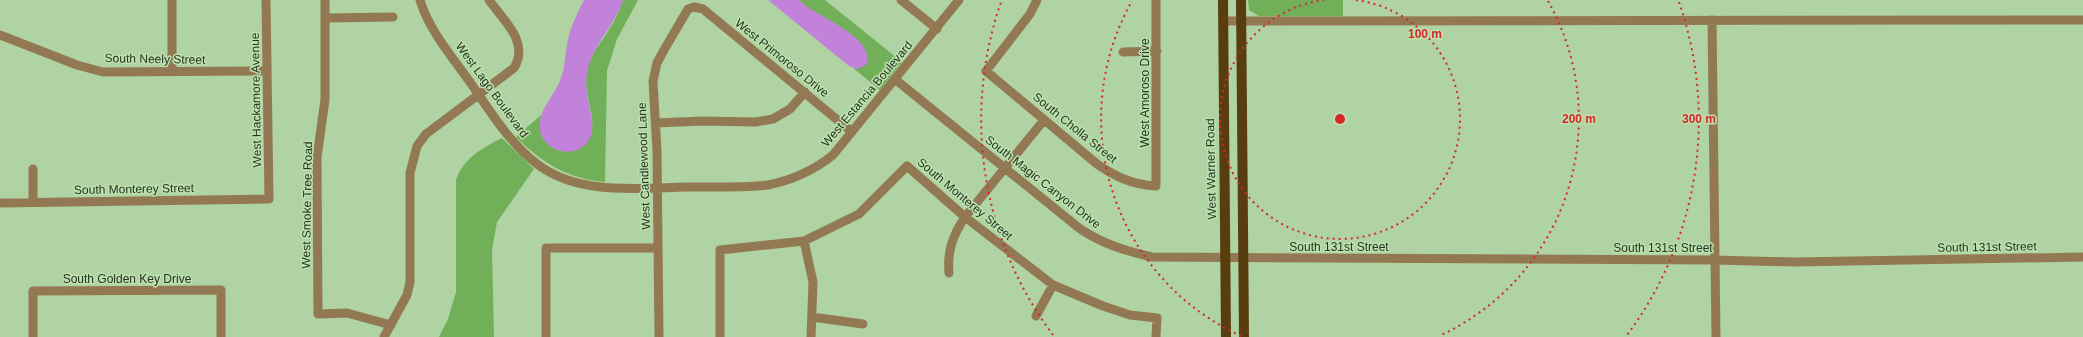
<svg xmlns="http://www.w3.org/2000/svg" width="2083" height="337" font-family="Arial,sans-serif">
  <rect width="100%" height="100%" fill="#afd3a2"/>
  <path fill="#71b059" d="M623,0H638L617,39L607,71L605,182C568,179 542,163 516,137L541,115C538,128 542,140 553,148L590,137C598,117 582,95 587,71C590,54 601,43 610,28C616,19 619,10 623,0Z
    M799,0H825L902,62L880,90L853,68L858,69L859,43L839,26L809,9Z
    M1248,0H1343V16H1259L1249,10Z
    M502,138L534,169L497,222L492,250L494,337H439L448,319L456,292V180C463,159 483,147 502,138Z"/>
  <path fill="#c382d9" d="M584,0H623C615,26 592,45 587,73C582,95 598,122 590,138C577,164 535,150 540,121C542,106 556,93 561,78C566,64 565,50 569,36C572,23 578,12 584,0Z
    M768,0H799C815,17 874,35 867,64L858,69L849,66Z"/>
  <g fill="none" stroke-linecap="round" stroke-linejoin="round">
    <path stroke="#937953" stroke-width="9" d="M325,0V100L317,157L318,314L347,313L391,325
      M420,0C429,31 454,59 472,85C491,113 510,143 537,164C579,196 638,188 687,187C714,187 741,188 768,185C793,180 813,171 833,155L959,0
      M901,0L937,29
      M1037,0L1030,14L986,71L1097,164C1116,177 1133,185 1156,186V0
      M325,18L393,17
      M1712,20L1716,337
      M1223,21L2083,20
      M0,35L77,65L103,72L267,71
      M1123,52L1157,51
      M172,72V0
      M896,80L1079,228C1102,244 1126,251 1152,257L1715,260L1794,262L2083,257
      M656,123L702,121L755,122L773,119L790,109L805,92
      M33,169V202
      M0,203L269,199L266,0
      M804,241L813,282L811,337
      M949,273C947,251 953,235 965,217L1044,120
      M1036,316L1053,285
      M812,317L863,324
      M33,337V291L221,290V337
      M384,337L407,295L410,282V173L417,146L426,134L514,68C530,42 503,20 489,0
      M546,337V248H658
      M659,337L657,151L653,81L657,63L664,50L688,9L694,7L703,9L852,132
      M720,337V250L804,241L859,214L907,166L965,217L1053,285L1103,306L1130,315L1157,318L1156,337"/>
    <path stroke="#583e0e" stroke-width="10" d="M1223,0L1226,337
      M1241,0L1244,337"/>
  </g>
  <g fill="none" stroke="#d62828" stroke-width="2" stroke-dasharray="2 4">
    <path d="M1356 0A120 120 0 1 1 1324 0"/>
    <path d="M1241 336A239 239 0 0 1 1132 1M1548 1A239 239 0 0 1 1439 336"/>
    <path d="M1053 335A359 359 0 0 1 1001 2M1679 2A359 359 0 0 1 1627 335"/>
  </g>
  <g text-anchor="middle" dominant-baseline="central" stroke-width="3" stroke-linejoin="round" paint-order="stroke">
    <g font-size="12" fill="#263420" stroke="#bce0ae">
      <text transform="translate(782 58) rotate(39)">West Primoroso Drive</text>
      <text transform="translate(155 59) rotate(1)">South Neely Street</text>
      <text transform="translate(492 90) rotate(54)">West Lago Boulevard</text>
      <text transform="translate(1145 93) rotate(-90)">West Amoroso Drive</text>
      <text transform="translate(867 94) rotate(-50)">West Estancia Boulevard</text>
      <text transform="translate(256 100) rotate(-91)">West Hackamore Avenue</text>
      <text transform="translate(1075 128) rotate(39)">South Cholla Street</text>
      <text transform="translate(644 166) rotate(-92)">West Candlewood Lane</text>
      <text transform="translate(1211 169) rotate(-91)">West Warner Road</text>
      <text transform="translate(1043 182) rotate(38)">South Magic Canyon Drive</text>
      <text transform="translate(134 189) rotate(-1)">South Monterey Street</text>
      <text transform="translate(965 199) rotate(40)">South Monterey Street</text>
      <text transform="translate(307 205) rotate(-89)">West Smoke Tree Road</text>
      <text x="1339" y="247">South 131st Street</text>
      <text transform="translate(1987 247) rotate(-1)">South 131st Street</text>
      <text x="1663" y="248">South 131st Street</text>
      <text x="127" y="279">South Golden Key Drive</text>
    </g>
  </g>
  <circle cx="1340" cy="119" r="6" fill="#d62828" stroke="#bce0ae" stroke-width="2"/>
  <g font-size="12" text-anchor="middle" font-weight="bold" fill="#d62828" stroke="#bce0ae" stroke-width="3" stroke-linejoin="round" paint-order="stroke">
    <text x="1425" y="38">100 m</text>
    <text x="1579" y="123">200 m</text>
    <text x="1699" y="123">300 m</text>
  </g>
</svg>
